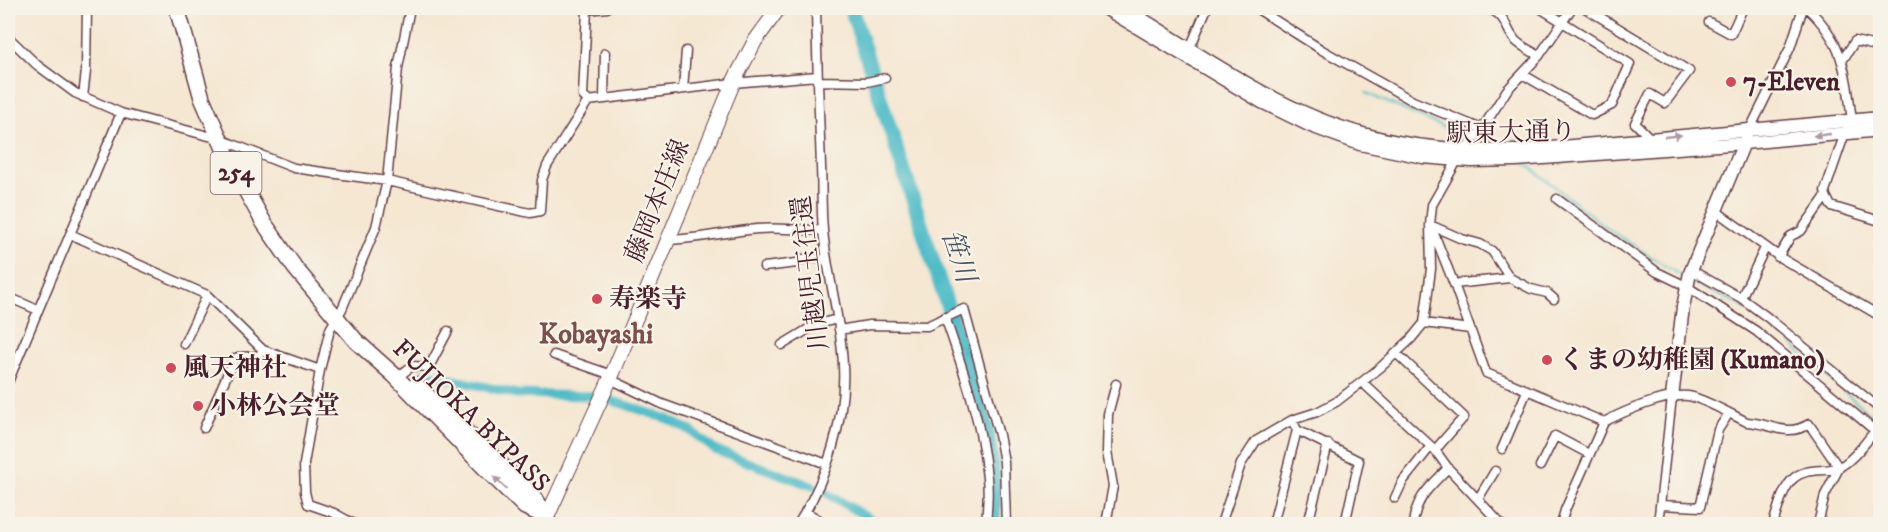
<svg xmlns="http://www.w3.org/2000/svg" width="1888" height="532" font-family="'IM FELL DW Pica','Noto Serif JP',serif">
  <rect width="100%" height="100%" fill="#f7f3e8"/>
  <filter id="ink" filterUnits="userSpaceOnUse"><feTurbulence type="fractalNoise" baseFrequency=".0167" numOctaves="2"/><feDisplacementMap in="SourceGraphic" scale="12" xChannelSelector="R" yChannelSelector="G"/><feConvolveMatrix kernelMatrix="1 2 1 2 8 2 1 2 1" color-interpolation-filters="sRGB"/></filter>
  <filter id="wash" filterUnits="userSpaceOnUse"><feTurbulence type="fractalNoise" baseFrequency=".008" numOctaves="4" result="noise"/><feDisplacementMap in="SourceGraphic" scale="24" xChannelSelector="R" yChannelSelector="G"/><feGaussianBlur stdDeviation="1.35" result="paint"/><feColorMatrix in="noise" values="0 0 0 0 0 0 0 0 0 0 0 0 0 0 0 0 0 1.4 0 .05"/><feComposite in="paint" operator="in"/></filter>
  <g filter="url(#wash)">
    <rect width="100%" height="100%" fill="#f5e7d2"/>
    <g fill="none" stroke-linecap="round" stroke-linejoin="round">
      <path stroke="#4fbcc8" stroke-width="2" d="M1366,93L1470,139
        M1525,163L1608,229L1686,279
        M1693,283L1738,304L1777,330
        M1789,339L1797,350L1879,422"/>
      <path stroke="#4fbcc8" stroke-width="9" d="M424,373L517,394L592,396
        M610,400L668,419L691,431L715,450L812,486
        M820,489L878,524"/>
      <path stroke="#4fbcc8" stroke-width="15" d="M851,8L984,419C992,454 995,489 993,524"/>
    </g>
  </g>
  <g filter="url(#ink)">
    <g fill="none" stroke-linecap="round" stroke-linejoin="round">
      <g stroke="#643d44" stroke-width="11">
        <path id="street" d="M1256,8L1322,50L1413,101L1482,129
          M1487,8C1509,17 1503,26 1515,40C1520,46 1532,51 1539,56
          M1585,8L1689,71L1665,103L1650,94L1635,123L1651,139
          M1807,8C1844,41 1846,74 1852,121
          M1709,22L1731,34L1743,8
          M8,37L37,65L75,93L121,113L220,139L294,168L387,181L530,213L540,211L542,180L547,166L588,101
          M1190,48L1207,8
          M1842,61L1855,41L1880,47
          M1522,74L1592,115L1612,105L1630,64L1540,8
          M817,81L867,82L885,78
          M683,89L686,51
          M83,97L86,71L87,8
          M604,99L605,53
          M588,101L733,83L817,76
          M588,101L583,96L587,10L607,8
          M1750,129L1790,48L1803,8
          M1846,130L1825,191L1826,196L1831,206L1880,221
          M1557,199L1657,272L1686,286L1756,331L1880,435
          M1716,211L1781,258L1880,316
          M1430,225L1462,239L1480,244L1492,251L1510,278L1531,289L1547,293L1554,299
          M1433,231L1454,284L1486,373L1604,422
          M70,234L207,295L263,350L320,370
          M668,240C698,239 727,232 757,229C779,227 801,231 823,230
          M1778,257L1791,236L1801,231L1826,196
          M764,267L797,263L802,259L814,258L827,261
          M1691,270L1741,298L1767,317L1880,409
          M1454,284L1510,278
          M8,297L38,310
          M1741,298L1765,248
          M945,317C963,369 982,423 987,478C989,493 987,509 986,524
          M1424,323L1470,329
          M839,330L869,325L927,326L964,309L999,435L1004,462L1006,524
          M184,344L207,295
          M782,345L815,325L837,319
          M1396,353L1464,417L1435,450
          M554,355L612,375
          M403,373L412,366L429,367L448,331
          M610,379L662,404L827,464
          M8,382L121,113
          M1362,382L1435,450L1448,468L1501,524
          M1292,420L1297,430L1359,461L1345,524
          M204,428L234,359L238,357L259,356L263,350
          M1502,449L1527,391
          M1540,466L1555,436L1589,454
          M1395,498L1403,481L1431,446
          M1478,499L1495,471
          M1661,505L1700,507L1718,430L1729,413
          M806,512L826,524
          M354,524L334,513L308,504L305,492L304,464L320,370L330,329L342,309L376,227L387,181L398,68L410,8
          M798,524C827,479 846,419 843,365C841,319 827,275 823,230C821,209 822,188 821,166C819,113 817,61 816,8
          M1106,524L1113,486L1107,452L1108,414L1116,384
          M1221,524L1241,464L1256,441L1292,420L1317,412L1336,402L1381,367L1411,339L1424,323L1431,269L1430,225L1432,205L1458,159L1482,129L1507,90L1539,56L1572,8
          M1273,524L1297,430
          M1308,524L1328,444
          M1413,524C1416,497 1430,487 1448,468
          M1561,524L1565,510L1604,422C1625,411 1664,394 1688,396C1701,397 1734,416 1747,422C1770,423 1787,438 1809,424L1839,468L1825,495L1818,524
          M1658,524L1672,397
          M1773,524C1778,510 1782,488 1794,478C1806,467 1826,473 1839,467C1852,462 1873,434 1880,423"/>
      </g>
      <g stroke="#643d44" stroke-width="15">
        <path id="secondary" d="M1105,8L1262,102L1311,126L1360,144L1423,157L1471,161L1516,160L1744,143L1880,130
          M1124,8C1200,54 1276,110 1363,134C1413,148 1465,151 1517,151L1880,118
          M1672,397L1683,307L1690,273L1746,138"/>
      </g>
      <g stroke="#643d44" stroke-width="16">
        <path id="primary" d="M547,517L612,375L733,83L755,41L779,8"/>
      </g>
      <g stroke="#643d44" stroke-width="18">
        <path id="highway" d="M177,8L202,98L229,160L264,223L295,268L356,341L394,375L490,473L525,507L547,517
          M416,385L533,495L546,516"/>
      </g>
      <use href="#street" stroke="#fff" stroke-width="8"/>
      <use href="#secondary" stroke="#fff" stroke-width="12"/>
      <use href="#primary" stroke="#fff" stroke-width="14"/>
      <use href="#highway" stroke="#fff" stroke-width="15"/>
    </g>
    <defs><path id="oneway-solid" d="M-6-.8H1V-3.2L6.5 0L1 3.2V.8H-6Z" transform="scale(1.5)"/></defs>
    <g fill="#ae9aa0">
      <use href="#oneway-solid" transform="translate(1822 135) rotate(174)"/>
      <use href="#oneway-solid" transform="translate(1673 136) rotate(-6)"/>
      <use href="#oneway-solid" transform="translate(500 483) rotate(-137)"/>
    </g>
  </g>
  <g fill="#d1495b" stroke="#f7f3e8" stroke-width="2">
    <circle cx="1731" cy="82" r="6"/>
    <circle cx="597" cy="299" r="6"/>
    <circle cx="1547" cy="360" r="6"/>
    <circle cx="171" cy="368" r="6"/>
    <circle cx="198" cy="406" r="6"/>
  </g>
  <g text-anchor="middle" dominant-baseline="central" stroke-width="4.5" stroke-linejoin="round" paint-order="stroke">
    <rect fill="#f7f3e8" stroke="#7e5f64" stroke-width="1.5" x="210.5" y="152" width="51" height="42" rx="4.5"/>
    <g font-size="24" font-weight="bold" fill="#4a1f2b">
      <text x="236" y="173">254</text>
    </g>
    <g font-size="26" font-weight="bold" fill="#4a1f2b" stroke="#f7f3e8" text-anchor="start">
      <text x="1743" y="82">7-Eleven</text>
      <text x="609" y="299">寿楽寺</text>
      <text x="1559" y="360">くまの幼稚園 (Kumano)</text>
      <text x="183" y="368">風天神社</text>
      <text x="210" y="406">小林公会堂</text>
    </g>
    <g font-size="26" fill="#4a1f2b" stroke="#f7f3e8">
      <text transform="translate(1511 133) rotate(-1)">駅東大通り</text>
      <text transform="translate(658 201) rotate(-68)">藤岡本庄線</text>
      <text transform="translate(811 273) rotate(-97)">川越児玉往還</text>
      <text transform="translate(471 416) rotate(44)">FUJIOKA BYPASS</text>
    </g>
    <g font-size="27" font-style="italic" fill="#4c5662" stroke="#f7f3e8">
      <text transform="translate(958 256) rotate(72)">笹川</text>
    </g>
    <g font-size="28" font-weight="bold" fill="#7c504a" stroke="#f7f3e8">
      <text x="596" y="334">Kobayashi</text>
    </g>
  </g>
  <rect width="1888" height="532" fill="none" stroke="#f7f3e8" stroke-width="30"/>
</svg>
